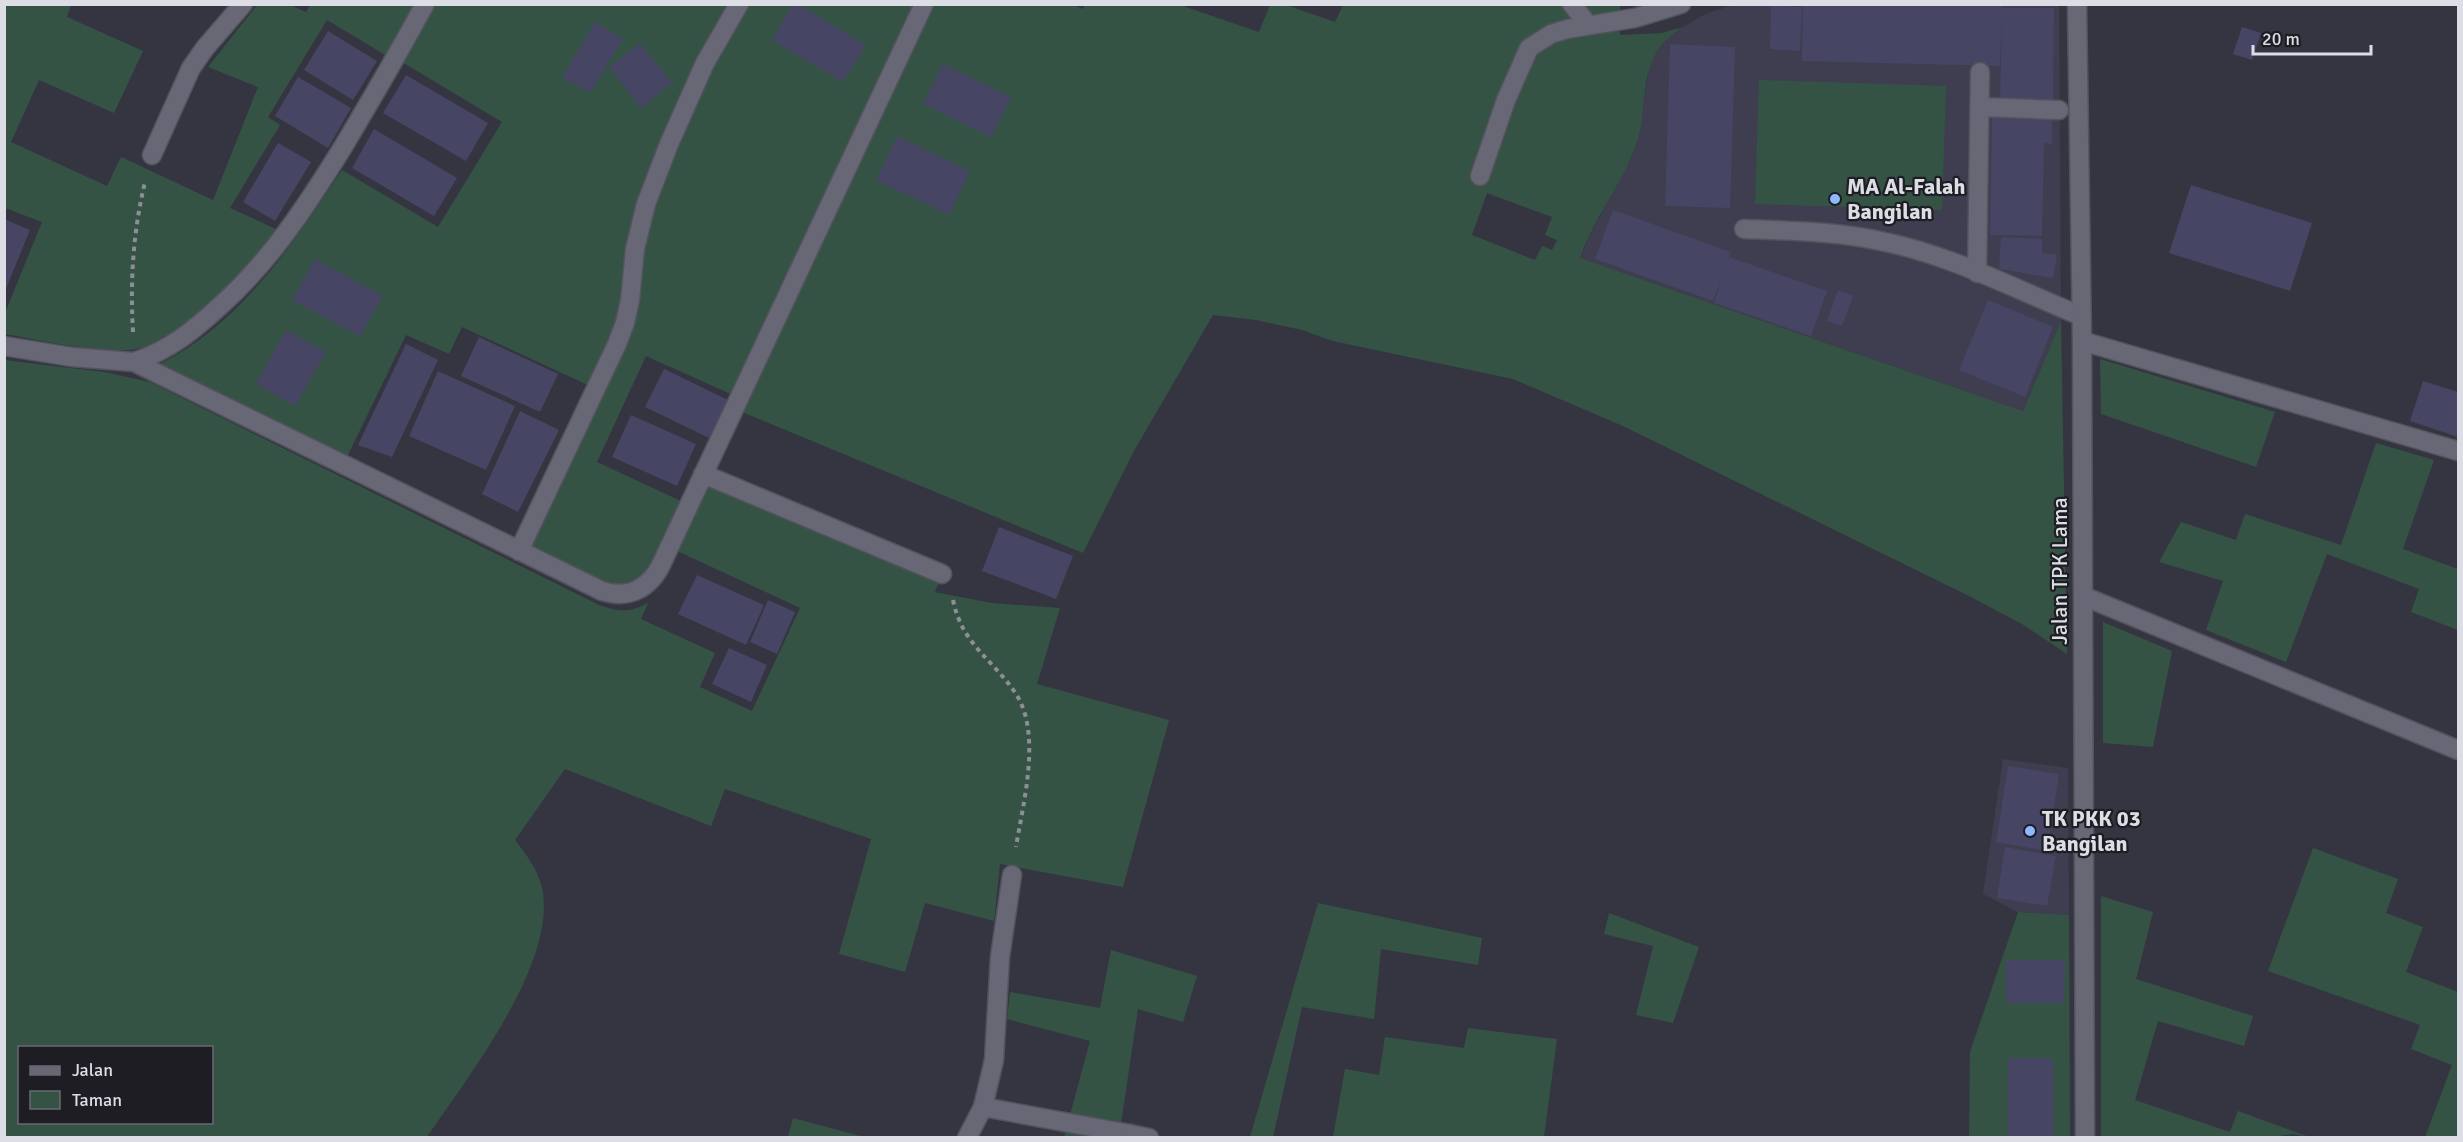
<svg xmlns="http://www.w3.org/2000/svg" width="2463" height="1142" font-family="Signika,sans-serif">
  <rect width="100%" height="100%" fill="#353541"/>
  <path fill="#3e3e50" d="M1736,4L2059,5L2061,321L2023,411L1580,258L1591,233L1629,162L1638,140L1649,68L1655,54L1667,39L1683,27L1705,14Z
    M2003,759L2068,768L2069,915L2018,912L1983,894Z"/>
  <path fill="#355344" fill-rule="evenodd" d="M1071,4L1083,9L1085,4L1180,5L1259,32L1270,5H1286L1335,22L1343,5H1620V35L1662,33L1683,27C1671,35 1660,44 1654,57C1641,83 1646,115 1637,142C1623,183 1594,218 1580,258L2023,411L2061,321L2067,654L2022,624L1969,596L1623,426L1513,379L1333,341L1302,330L1256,320L1213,315L1135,449L1083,553L742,412L935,5ZM1487,193L1552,217L1545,235L1557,240L1552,250L1542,246L1535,260L1472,235Z
    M4,5H71L67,17L143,51L114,113L39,80L11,142L107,186L121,157L213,200L258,87L208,67L257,5H290L306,12L310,5H415L387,56L327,20L268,117L280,125L230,208L276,229C248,267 188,336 141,348C108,356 40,340 5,334V313L42,222L5,208Z
    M434,5H913L733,395L646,356L597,462L683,502L653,567L633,585H604L515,541L588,385L462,327L449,354L406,335L347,457L160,364C242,322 292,245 342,170L438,227L502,122L402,62Z
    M1759,80L1946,86L1942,210L1755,204Z
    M2100,359L2275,412L2256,467L2101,414Z
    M4,360L104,372L150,382L599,605C618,612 630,613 648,603L641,619L715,653L700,687L752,711L800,608L675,550L714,468L946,566L935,592L991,603L1060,608L1037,684L1169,720L1123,887L1000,864L994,921L925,903L905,972L839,954L871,839L725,789L711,826L565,769L515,840C526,854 538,870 542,888C558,962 467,1078 427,1137H5ZM20,1048H212V1122H20Z
    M2376,443L2434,460L2403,549L2458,569V630L2411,612L2419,589L2327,554L2286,662L2206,630L2223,581L2159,562L2181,522L2236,540L2245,514L2341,545Z
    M2103,622L2172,651L2153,747L2103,743Z
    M2313,848L2398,879L2386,913L2423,927L2406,972L2458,992V1137H2425L2452,1065L2411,1049L2420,1025L2268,971Z
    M2101,896L2153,912L2136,979L2253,1016L2244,1046L2158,1021L2135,1100L2230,1132L2238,1111L2309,1137L2293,1134L2262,1138L2101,1137Z
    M1318,903L1482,938L1478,965L1381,949L1374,1019L1302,1007L1273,1137H1250Z
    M2018,912L2069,915L2070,1137L1969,1138L1970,1052Z
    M1609,913L1699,947L1673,1023L1636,1015L1653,946L1604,934Z
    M1111,950L1197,976L1183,1022L1138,1009L1119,1137H1064L1090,1041L1007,1019L1010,992L1100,1008Z
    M1468,1028L1557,1039L1544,1137H1333L1345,1069L1379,1075L1385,1037L1464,1048Z
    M793,1118L864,1137H788Z"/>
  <path fill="#464563" d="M793,4H797L866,45L843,82L772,40Z
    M1803,4H2001V8H2054L2053,107L2000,105L2002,10L2000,66L1802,61Z
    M1771,5L1802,7L1800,51L1770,49Z
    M595,22L623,39L590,93L562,77Z
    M2242,27L2261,33L2252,60L2233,54Z
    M328,31L377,61L353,100L304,70Z
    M640,43L672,83L641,108L609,67Z
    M1670,44L1735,47L1730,208L1665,206Z
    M943,64L1011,97L991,137L923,104Z
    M406,75L488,123L466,161L383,113Z
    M298,77L351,108L328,148L275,116Z
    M1992,112L2052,113V144L2044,143L2042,236L1990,235Z
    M374,129L457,178L434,216L352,168Z
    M897,136L970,171L949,215L876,180Z
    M278,143L311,162L275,221L243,202Z
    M2191,185L2312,223L2290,291L2169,253Z
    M1613,210L1731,252L1729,257L1827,291L1811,336L1714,303L1722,276L1713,301L1595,259Z
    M4,219L30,230L5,291H4Z
    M2001,237L2042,239V253L2057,255L2053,278L1999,269Z
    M315,259L383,296L360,336L292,300Z
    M1838,290L1853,296L1842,326L1827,321Z
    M1988,300L2053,327L2025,397L1959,370Z
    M286,330L326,352L295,406L256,384Z
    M479,337L558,374L540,412L461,376Z
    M406,344L438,360L392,457L358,445Z
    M664,369L728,400L709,438L645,407Z
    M438,371L515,406L486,470L409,436Z
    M2423,381L2458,392V437L2410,421Z
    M520,411L559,430L518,512L482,494Z
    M631,415L696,444L677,486L612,457Z
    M999,527L1073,556L1056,599L982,571Z
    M697,575L764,605L746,645L678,614Z
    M768,600L795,612L777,654L750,642Z
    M729,648L767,665L751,702L712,684Z
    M2008,766L2059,774L2047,851L1996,842Z
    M2005,847L2056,856L2047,906L1997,898Z
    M2006,960H2065L2064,1003H2006Z
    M2008,1058H2053V1138H2008Z"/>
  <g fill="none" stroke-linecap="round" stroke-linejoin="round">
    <g stroke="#53535d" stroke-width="21">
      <path id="lane" d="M1572,4L1588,25
        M1980,107L2059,110
        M152,155L191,68L205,48L243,4
        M1480,176L1506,100L1529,48L1551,34L1567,29L1635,18L1681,4
        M1744,229C1791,231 1838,231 1885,242C1953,256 2017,290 2081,316
        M1977,273L1980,72
        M4,346L72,357L134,362L602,591C627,599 647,590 660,567L924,4
        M134,362C170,350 194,330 221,305C272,259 307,205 343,147C371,100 399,52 425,4
        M703,474L942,574
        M519,551L617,344L625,323L630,300L635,249L646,204L669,144L705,63L739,4
        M983,1107L1130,1134
        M967,1138L983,1107L994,1060L1000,957L1012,875"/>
    </g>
    <g stroke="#53535d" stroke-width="21">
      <path id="street" d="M2077,4L2082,341L2085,1138
        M2082,341L2458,451
        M2083,596L2458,750
        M1130,1134L1149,1138"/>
    </g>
    <path stroke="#8e8e98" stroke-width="4" stroke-dasharray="4.5 4.5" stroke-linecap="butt" d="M133,332C130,281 133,232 145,182
      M953,600C962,645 993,659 1016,694C1042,734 1023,803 1016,847"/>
    <use href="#lane" stroke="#676775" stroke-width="18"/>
    <use href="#street" stroke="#676775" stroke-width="18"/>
  </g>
  <g fill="#8bb9fc" stroke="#1d1d23" stroke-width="2">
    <circle cx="1835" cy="199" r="6"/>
    <circle cx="2030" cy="831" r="6"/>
  </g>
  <g text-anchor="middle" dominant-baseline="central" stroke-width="4.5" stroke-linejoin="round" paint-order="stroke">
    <g font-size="22" font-weight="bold" fill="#dddde5" stroke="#1d1d23" text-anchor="start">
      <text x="1847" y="186">MA Al-Falah<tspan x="1847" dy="25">Bangilan</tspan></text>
      <text x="2042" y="818">TK PKK 03<tspan x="2042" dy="25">Bangilan</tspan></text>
    </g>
    <g font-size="22" fill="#dddde5" stroke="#1d1d23">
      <text transform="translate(2059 571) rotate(-90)">Jalan TPK Lama</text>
    </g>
  </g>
  <rect width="2463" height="1142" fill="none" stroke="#dddde5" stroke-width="12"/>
  <rect x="18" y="1046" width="195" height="78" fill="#1d1d23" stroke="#6a6a71" stroke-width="1.5"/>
  <rect x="30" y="1066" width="30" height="9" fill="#676775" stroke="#6a6a71" stroke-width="1.5"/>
  <text x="72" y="1076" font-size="18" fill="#dddde5">Jalan</text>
  <rect x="30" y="1091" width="30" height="18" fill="#355344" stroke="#6a6a71" stroke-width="1.5"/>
  <text x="72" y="1106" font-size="18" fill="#dddde5">Taman</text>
  <path d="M2253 45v9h118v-9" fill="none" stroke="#dddde5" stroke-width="3"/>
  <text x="2262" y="45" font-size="18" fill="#dddde5" stroke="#1d1d23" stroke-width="4.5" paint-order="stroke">20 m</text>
</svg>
